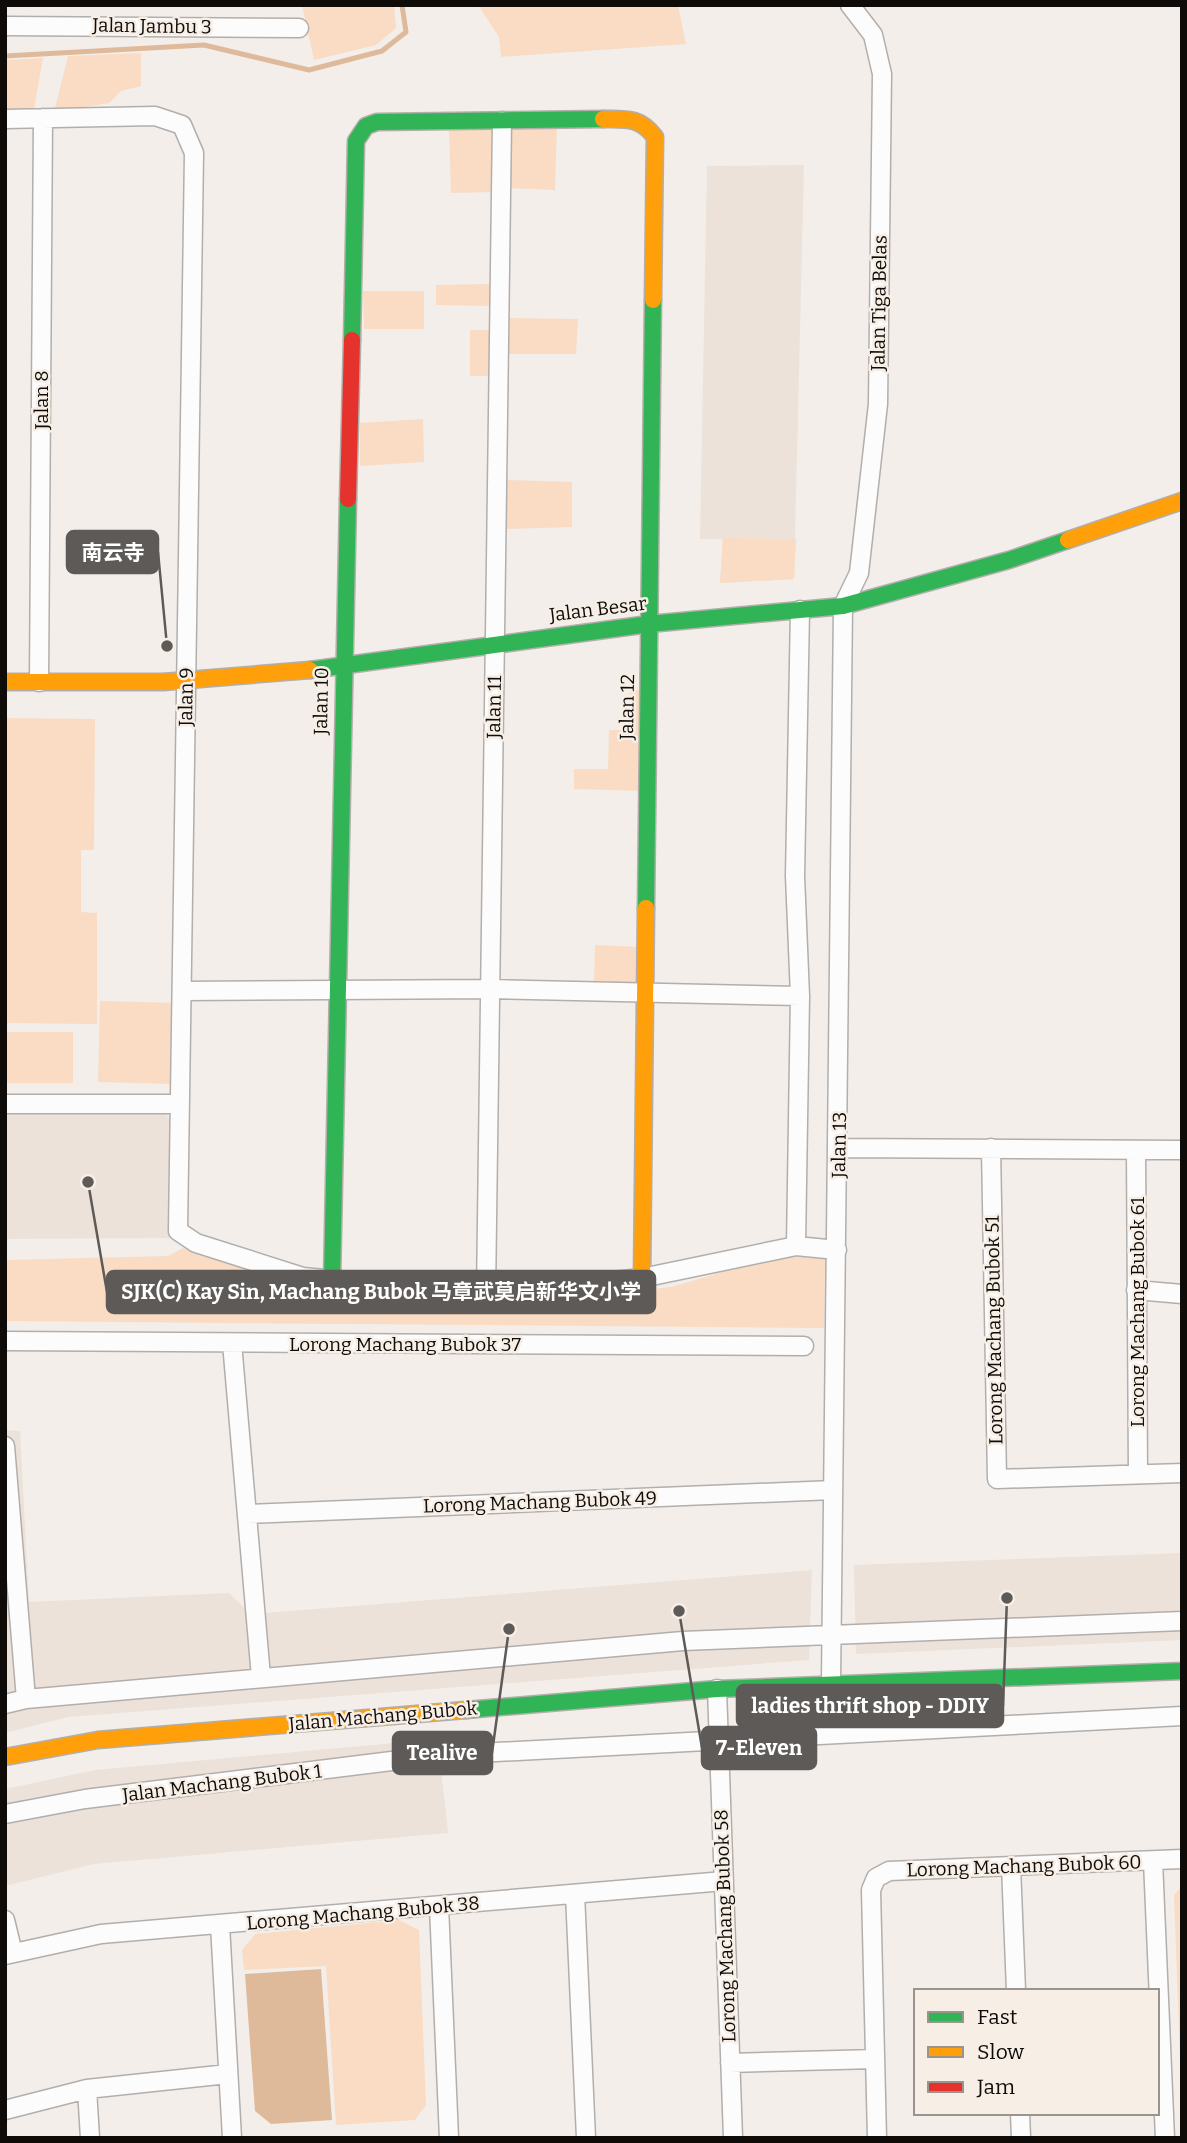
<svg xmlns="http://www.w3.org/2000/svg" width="1187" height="2143" font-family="Bitter,'Noto Sans SC',serif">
  <rect width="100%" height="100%" fill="#f3eeea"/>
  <path fill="#ece2d9" d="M804,165L794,579L720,583L723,539H700L707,166Z
    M5,1111L165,1112L174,1127L170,1238L5,1239Z
    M5,1430L20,1431L29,1602L229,1593L250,1614L812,1570L809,1660L68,1717L5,1733Z
    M1182,1553V1640L856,1654L854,1565Z
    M438,1739L448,1833L94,1864L5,1886V1789L95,1770Z"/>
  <path fill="#f9dcc3" d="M302,5H394L396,28L376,45L314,60Z
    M478,5H678L686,44L501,57L499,37Z
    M141,53V86L121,91L109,103L54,112L68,56Z
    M43,58L34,109L5,111V60Z
    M557,124L555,190L507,188L509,127Z
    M449,126H493L494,192L451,193Z
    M491,284V306L436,305V285Z
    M363,291H424V329H364Z
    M507,318L578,319L576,354H508Z
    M470,330H491V376H470Z
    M423,419L424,462L360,466V423Z
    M507,480L572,482V527L506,529Z
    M723,538L796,539L794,579L720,583Z
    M630,690H646L644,791L574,789V769H608L609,730H629Z
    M5,718L95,719L94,850H81V912L97,913V1024L5,1023Z
    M595,945L640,947L639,983L594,981Z
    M100,1001L178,1003L176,1084L98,1082Z
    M5,1032H73V1083H5Z
    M183,1248L256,1267L306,1288L494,1301L544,1296H590L671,1287L716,1274L763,1254L815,1251L825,1259L824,1328L5,1321V1260L168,1256Z
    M1182,1886V2115L1174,1895Z
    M399,1920L419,1930L426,2105L415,2120L336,2125L326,1966L244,1970L242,1950L255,1934Z"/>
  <path fill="#deba9b" d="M321,1969L332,2120L271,2124L255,2111L245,1974Z"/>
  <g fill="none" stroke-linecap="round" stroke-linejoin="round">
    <path stroke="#deba9b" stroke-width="5" d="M5,56L204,45L309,70L382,51L406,32L402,5"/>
    <g stroke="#b2aeab" stroke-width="21">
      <path id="street" d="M5,26L299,28
        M5,119L155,116L182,125L194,153L178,1231L196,1243L303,1277L486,1294L642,1278L796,1246L837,1250
        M39,682L43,118
        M182,991L490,989L800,996
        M5,1104H180
        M839,1148L1182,1150
        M991,1148L997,1479L1182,1473
        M1136,1150L1138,1474
        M796,1246L800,996L795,876L800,610
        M1136,1290L1182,1294
        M486,1294L502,121
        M5,1341L804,1346
        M232,1343L261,1677
        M5,1446L26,1699
        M247,1514L833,1490
        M831,1683L843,606L859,573L878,404L882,74L873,35L850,5
        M717,1689L733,2138
        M5,1704L26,1699L683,1641L1182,1621
        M5,1814L85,1799L440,1755L1182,1716
        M1153,1861L1165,2138
        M1011,1866L1016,1991
        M575,1894L586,2138
        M439,1906L449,2138
        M5,1920L13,1953
        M220,1925L232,2138
        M5,1955L101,1934L724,1881
        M730,2063L875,2059
        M87,2089L90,2138
        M5,2110L87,2089L228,2074
        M1020,2113L1021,2138
        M877,2138L871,1890L876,1878L889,1871L1182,1859"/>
    </g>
    <g stroke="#b2aeab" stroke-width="19">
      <path id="fast" d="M352,340L356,141L366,126L377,122L603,119
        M310,670L649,624L843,606L1009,560L1068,540
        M646,908L653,300
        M332,1280L348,499
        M466,1710L717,1689L1182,1671"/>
    </g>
    <g stroke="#b2aeab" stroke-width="19">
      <path id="slow" d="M603,119C627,119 640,117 655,137L653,300
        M1068,540L1182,501
        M5,682H163L310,670
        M642,1278L646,908
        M5,1757L98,1740L466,1710"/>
    </g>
    <g stroke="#b2aeab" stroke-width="19">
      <path id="jam" d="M348,499L352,340"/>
    </g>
    <use href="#street" stroke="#fdfcfc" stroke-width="18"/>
    <use href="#fast" stroke="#30b455" stroke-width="16"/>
    <use href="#slow" stroke="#ff9f0a" stroke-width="16"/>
    <use href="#jam" stroke="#e5322d" stroke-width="16"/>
  </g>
  <g text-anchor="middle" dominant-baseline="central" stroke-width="5" stroke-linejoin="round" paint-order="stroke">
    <g font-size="19" fill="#0e0b09" stroke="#f7eee6">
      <text transform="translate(152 26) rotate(1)">Jalan Jambu 3</text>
      <text transform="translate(879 303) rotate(-89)">Jalan Tiga Belas</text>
      <text transform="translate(41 400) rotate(-90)">Jalan 8</text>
      <text transform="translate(598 609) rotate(-7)">Jalan Besar</text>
      <text transform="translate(186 697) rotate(-89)">Jalan 9</text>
      <text transform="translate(321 701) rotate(-89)">Jalan 10</text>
      <text transform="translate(494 707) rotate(-89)">Jalan 11</text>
      <text transform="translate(627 707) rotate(-89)">Jalan 12</text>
      <text transform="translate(839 1145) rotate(-89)">Jalan 13</text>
      <text transform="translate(1137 1312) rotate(-90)">Lorong Machang Bubok 61</text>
      <text transform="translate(994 1330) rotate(-91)">Lorong Machang Bubok 51</text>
      <text x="405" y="1344">Lorong Machang Bubok 37</text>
      <text transform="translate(540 1502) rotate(-2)">Lorong Machang Bubok 49</text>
      <text transform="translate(383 1716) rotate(-5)">Jalan Machang Bubok</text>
      <text transform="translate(222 1783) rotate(-7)">Jalan Machang Bubok 1</text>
      <text transform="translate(1024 1866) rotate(-2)">Lorong Machang Bubok 60</text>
      <text transform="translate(363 1913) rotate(-5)">Lorong Machang Bubok 38</text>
      <text transform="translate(725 1926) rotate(-92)">Lorong Machang Bubok 58</text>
    </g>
  </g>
  <path fill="none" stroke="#5e5a58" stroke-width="2.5" d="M167 646L158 552M88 1182L107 1292M1007 1598L1003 1706M679 1611L702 1748M509 1629L492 1753"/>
  <g fill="#5e5a58" stroke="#f7eee6" stroke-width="2.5">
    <circle cx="167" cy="646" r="7"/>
    <circle cx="88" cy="1182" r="7"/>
    <circle cx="1007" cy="1598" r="7"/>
    <circle cx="679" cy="1611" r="7"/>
    <circle cx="509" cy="1629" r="7"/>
  </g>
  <g fill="#5e5a58" stroke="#5e5a58" stroke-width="2.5">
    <rect x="67" y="531" width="91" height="42" rx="7"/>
    <rect x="107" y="1271" width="548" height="42" rx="7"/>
    <rect x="737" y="1685" width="266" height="42" rx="7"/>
    <rect x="702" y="1727" width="114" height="42" rx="7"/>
    <rect x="393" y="1732" width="99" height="42" rx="7"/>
  </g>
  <g font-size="21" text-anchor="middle" font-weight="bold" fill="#fff">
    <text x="113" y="560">南云寺</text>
    <text x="381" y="1299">SJK(C) Kay Sin, Machang Bubok 马章武莫启新华文小学</text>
    <text x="870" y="1713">ladies thrift shop - DDIY</text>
    <text x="759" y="1755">7-Eleven</text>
    <text x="442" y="1760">Tealive</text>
  </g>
  <rect width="1187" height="2143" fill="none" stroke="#0e0b09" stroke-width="14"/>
  <rect x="914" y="1989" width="245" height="126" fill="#f7eee6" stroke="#9a938e" stroke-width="2"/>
  <rect x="928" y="2012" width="35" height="10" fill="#30b455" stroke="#9a938e" stroke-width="2"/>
  <text x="977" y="2024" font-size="21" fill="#0e0b09">Fast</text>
  <rect x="928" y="2047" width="35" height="10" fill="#ff9f0a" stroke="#9a938e" stroke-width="2"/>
  <text x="977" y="2059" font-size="21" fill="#0e0b09">Slow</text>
  <rect x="928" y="2082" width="35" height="10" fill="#e5322d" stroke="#9a938e" stroke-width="2"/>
  <text x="977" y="2094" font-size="21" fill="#0e0b09">Jam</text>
</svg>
